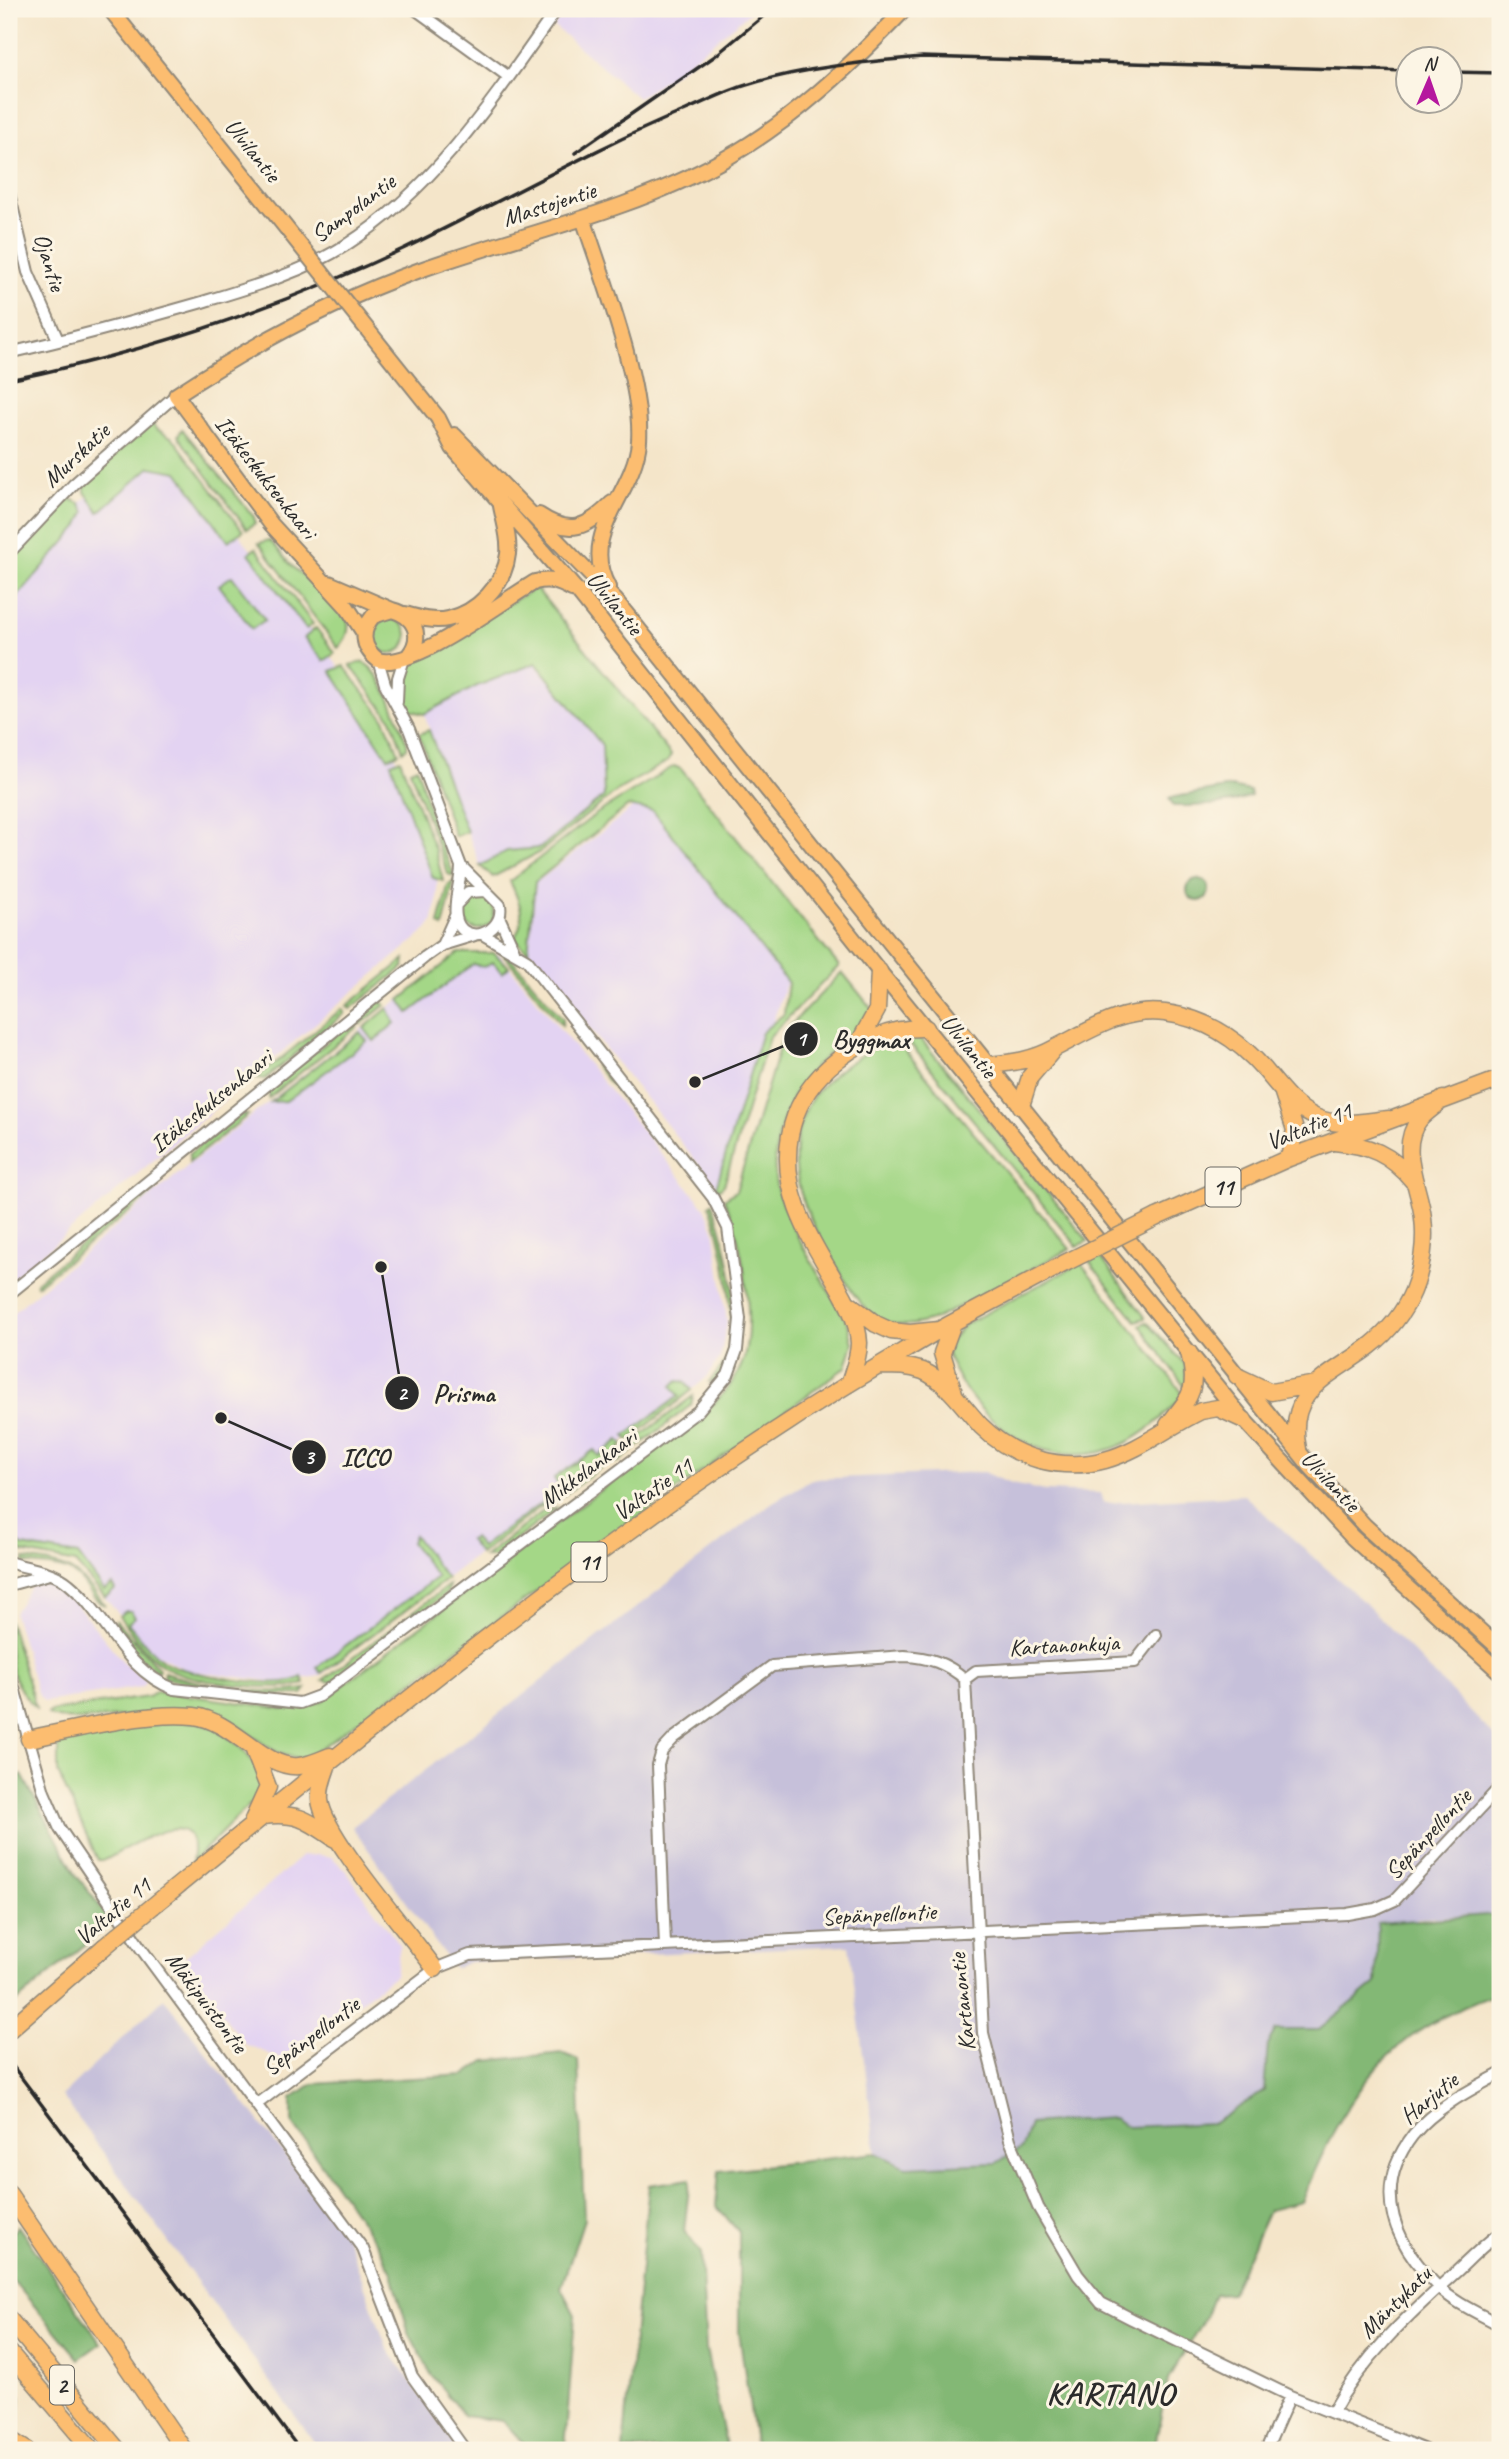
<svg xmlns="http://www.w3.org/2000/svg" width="1509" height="2459" font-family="Caveat,sans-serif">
  <rect width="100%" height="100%" fill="#fcf5e5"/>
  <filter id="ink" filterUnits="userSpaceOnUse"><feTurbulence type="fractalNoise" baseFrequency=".0143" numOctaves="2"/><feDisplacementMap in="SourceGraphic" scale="14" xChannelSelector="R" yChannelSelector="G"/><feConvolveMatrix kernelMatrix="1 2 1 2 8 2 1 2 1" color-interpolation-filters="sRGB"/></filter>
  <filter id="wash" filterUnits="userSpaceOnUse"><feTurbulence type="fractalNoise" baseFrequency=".00686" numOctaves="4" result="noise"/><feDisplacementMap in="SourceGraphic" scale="28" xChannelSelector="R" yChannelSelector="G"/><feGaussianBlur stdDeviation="1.57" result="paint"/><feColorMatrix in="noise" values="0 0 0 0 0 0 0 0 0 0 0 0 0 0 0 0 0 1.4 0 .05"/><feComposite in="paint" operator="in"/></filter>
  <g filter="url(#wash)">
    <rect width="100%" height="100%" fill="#f4e5c9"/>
    <path fill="#e3d3f2" d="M566,9H754L679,70L638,98L554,26Z
      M142,449L178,453L386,730L437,872V901L432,923L424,932L9,1282V572L22,554Z
      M535,664L601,745L603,796L539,848L507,851L480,866L424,714L477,687Z
      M644,799L788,978L716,1186L529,953L536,883Z
      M458,953L499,954L705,1208L714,1229L727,1322L720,1358L706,1378L688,1393L552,1495L556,1501L540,1506L320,1676L277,1682L186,1670L151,1651L75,1563L22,1553L9,1543V1316L190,1164Z
      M33,1582H50L66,1592L124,1663L146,1681L142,1687L44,1702L37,1693L14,1613Z
      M318,1855L332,1857L345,1870L400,1946L395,1975L284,2060L245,2044L181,1961L302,1856Z"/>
    <path fill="#c6c0da" d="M9,224L16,281L9,286Z
      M1500,1424V1510L1492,1425Z
      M984,1472L1008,1483L1045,1491L1101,1493L1104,1503L1244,1495L1367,1605L1500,1742V1914L1417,1918L1376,1983L1319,2030L1268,2044L1264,2091L1214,2123L1128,2127L1022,2148L996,2163L906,2167L876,2153L849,1945L469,1962L454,1968L352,1827L773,1502L813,1479Z
      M164,1998L346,2235L387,2348L459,2450H320L62,2096Z"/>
    <path fill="#a4d787" stroke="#688159" stroke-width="2" d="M152,423L156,429L173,438L243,531L228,541L178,472L150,467L99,512L85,492V480Z
      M182,429L254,517L255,523L247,529L178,436Z
      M70,499L80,503L85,512L78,527L9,606V562L52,513Z
      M269,540C281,550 288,565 300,573C323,591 369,617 338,648L259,543Z
      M256,548L313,624L306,629L249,553Z
      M232,576L265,620L252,629L219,585Z
      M536,588L671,755L668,761L620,789L540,852L493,877L480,866L507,851L540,848L604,796L602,745L536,663L477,686L424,714L409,710C401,690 398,674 414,658Z
      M373 636a17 17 0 1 1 34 0a17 17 0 1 1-34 0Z
      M316,628L335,653L324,661L304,638Z
      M363,662C383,672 399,722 407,743V748L403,751L391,719L350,665Z
      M344,666L383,717L399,753L388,758L331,671Z
      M429,730L467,832L455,836L419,734Z
      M400,759L435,850L443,881L433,878L391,763Z
      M674,766L681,769L839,966L769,1037L724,1185L718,1190L716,1187L762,1032L784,1014L788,983L653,811L628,806L535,882L528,952L514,938C528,919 519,900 510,881L596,814Z
      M417,767L432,820L454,876L448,874L410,770Z
      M454,881L443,927L439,924L448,886Z
      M462 913a16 16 0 1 1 32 0a16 16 0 1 1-32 0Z
      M501,951L509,955L563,1019L562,1025Z
      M458,953H494L509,967L502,973L493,962L484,967L473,964L409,1013L400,1000Z
      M405,959L404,967L350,1009L347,1006Z
      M842,972L872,1009C855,1036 833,1047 812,1070C785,1099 766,1156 779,1195C795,1240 825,1282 848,1324L853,1343L846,1367L307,1758C266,1762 241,1714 202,1710C168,1707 68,1730 48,1714L51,1711L148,1697L156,1691L285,1709L300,1708L322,1701L709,1408C727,1391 742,1373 746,1349C753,1306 742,1238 724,1199L736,1191L784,1032Z
      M383,1002L385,1005L361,1024L357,1019L377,1003Z
      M388,1008L395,1023L374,1041L364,1028Z
      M342,1009L345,1013L265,1079L257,1078Z
      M352,1022L357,1027L269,1098V1089Z
      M360,1032L367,1041L286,1101L271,1102Z
      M903,1035L921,1039L1088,1241L1077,1246Z
      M894,1037L1070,1249L935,1319C916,1325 897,1329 878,1318C859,1307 849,1286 838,1269C807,1219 778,1164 808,1105C825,1073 863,1054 894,1037Z
      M598,1063L665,1145L662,1148L595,1065Z
      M241,1114L248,1115L189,1162V1154Z
      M151,1187L155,1191L37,1285L36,1282Z
      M712,1203C725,1234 739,1304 735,1338C733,1356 726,1369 717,1383L709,1382C716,1374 724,1366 728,1355C738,1323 723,1236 709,1205Z
      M1099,1255L1145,1317V1318L1136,1321L1089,1261Z
      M1081,1263L1184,1395C1168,1413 1148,1432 1126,1443C1050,1479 974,1425 947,1354L952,1339L965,1324Z
      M1147,1322L1185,1364L1187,1390L1140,1325Z
      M677,1381L685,1382L692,1390L629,1440L625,1436L679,1396L672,1386Z
      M693,1396L691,1405L616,1464L630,1444Z
      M619,1440L623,1445L608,1462L556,1501L552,1495L560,1488L554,1478L594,1450L599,1456Z
      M547,1499L550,1503L540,1507L480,1554L469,1540L473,1538L481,1547Z
      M558,1507L494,1557H484L542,1512Z
      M9,1535L22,1546L78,1555L104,1590L112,1585L115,1590L105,1597L75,1563L22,1552L9,1542Z
      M414,1535L447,1579L321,1673L317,1667L437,1577L411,1542Z
      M24,1559C69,1565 77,1569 105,1605C91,1599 88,1586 78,1577C64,1565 41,1566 24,1563Z
      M449,1585L448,1592L332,1682L323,1680Z
      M126,1611H131L135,1617L128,1623C140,1637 150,1652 165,1662C186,1675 282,1691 302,1677L305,1684C270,1691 192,1684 162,1665C144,1653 132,1633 119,1616Z
      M9,1621L36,1708C7,1681 9,1658 9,1621Z
      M116,1621L159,1669L157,1672L139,1657L115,1627Z
      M164,1672C203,1687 265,1696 306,1689L302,1694C256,1698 206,1690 163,1677Z
      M174,1721C183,1722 194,1720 202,1723C228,1733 268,1763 259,1795L192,1862C203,1796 128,1848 105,1860H98L58,1773V1744L106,1730Z"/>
    <path fill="#83b874" stroke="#577250" stroke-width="2" d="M1231,787L1250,791L1251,796C1227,806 1199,806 1173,806L1169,798Z
      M1187 890a11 11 0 1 1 22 0a11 11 0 1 1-22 0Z
      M9,1751L16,1777L22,1775L77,1876L112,1922L9,2008Z
      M1500,1914V1993C1380,2034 1349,2091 1301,2202L1269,2210L1231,2293L1214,2294L1207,2313L1168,2380L1154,2450H756L739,2332V2232L716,2206L719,2171L876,2153L906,2167L996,2163L1022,2148L1030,2124L1113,2118L1128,2127L1214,2123L1264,2091L1268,2044L1276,2030H1319L1376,1983L1378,1923Z
      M562,2053L578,2060L584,2219L561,2288L575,2315L565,2450H530L503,2421L464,2416L431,2374L409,2333L391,2270L377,2244L292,2122V2098L312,2084L465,2075L485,2061Z
      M690,2179L684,2231L701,2253L706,2349L727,2450H623L649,2185Z
      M18,2226L101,2343L79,2359L9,2276V2237Z
      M9,2383L20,2396L18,2423L9,2418Z"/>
  </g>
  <g filter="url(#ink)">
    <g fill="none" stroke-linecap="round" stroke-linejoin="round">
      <g stroke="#90887a" stroke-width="14">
        <path id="minor" d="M415,9L509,77
          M9,193L28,272L58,340
          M9,353C73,338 136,321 199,303C249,288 302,273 346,245C436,188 497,94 557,9
          M9,553L74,484L176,395
          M378,660L385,684L409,729L461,866C461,882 453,901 456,917C461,947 505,935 500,905L486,891L468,892L456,905
          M397,702L398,678L404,659
          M461,866L486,891
          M500,919L514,950
          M442,945L455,916
          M9,1294L425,957L442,945L475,935
          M9,1562C28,1569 53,1570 69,1584C109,1617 122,1669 174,1689L300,1703L319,1696L698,1411L728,1375L737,1350L740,1319L728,1228L713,1198L527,960L482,934
          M9,1585L46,1575
          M9,1671L44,1792L60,1829L140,1947L363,2249L412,2376L465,2450
          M965,1679L976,1671L1135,1662L1156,1635
          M665,1946L658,1765L662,1751L674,1738L772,1666L904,1656C929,1657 946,1663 965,1679L983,2033L1010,2140L1038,2207L1078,2275L1101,2303L1132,2319L1290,2396L1425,2450
          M1500,2074C1470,2090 1435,2108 1413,2135C1371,2189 1393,2241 1437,2286C1453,2302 1480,2314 1500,2325
          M257,2104L435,1969L470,1955L1347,1914L1375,1909L1395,1900L1500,1787
          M1332,2413C1363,2357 1409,2314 1456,2272C1470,2259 1484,2244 1500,2233
          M1266,2450L1290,2396"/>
      </g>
      <g stroke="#90887a" stroke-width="18">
        <path id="major" d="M110,9L271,209
          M583,218C602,276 643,382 639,441C635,494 578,532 608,587
          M438,418L453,448L578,592L879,971L1244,1420L1352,1537L1500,1672
          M454,435L615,600L1311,1467L1365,1526L1500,1649
          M539,515C570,536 587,528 612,503
          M329,583L392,610
          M405,614C419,618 434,622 448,619C477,613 505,584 508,554C510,538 504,522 501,506
          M364,633L347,607L271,524L176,395C253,344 334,301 420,270C521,234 629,212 723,160C793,121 850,66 905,9
          M409,655C424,635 414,616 392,610L373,616C361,631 361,647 378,660C412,671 502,601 535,582C550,578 559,582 572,589"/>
      </g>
      <g stroke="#90887a" stroke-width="19">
        <path id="highway" d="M857,1046L877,1010L879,971
          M988,1065C1012,1063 1034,1060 1055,1048C1091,1030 1122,1008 1165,1013C1205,1018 1239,1040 1265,1070C1279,1087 1294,1107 1315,1117C1338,1128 1366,1121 1389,1119
          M1283,1093L1295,1130L1289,1158
          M1021,1106L1030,1077L1052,1051
          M1334,1142C1369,1145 1391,1154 1413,1181
          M1157,1217L1289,1158L1500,1079
          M849,1304L876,1324L891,1331L910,1333L939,1330L1065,1263
          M953,1323L942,1353L954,1393
          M880,1366C895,1366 909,1366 923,1371C948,1382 963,1407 981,1426C1013,1458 1061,1472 1105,1460C1139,1451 1169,1426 1201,1411L1218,1408L1244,1420
          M1237,1376L1271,1392L1316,1384
          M849,1384C853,1371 859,1357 859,1343C858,1320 845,1298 834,1279C807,1233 780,1190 790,1135C795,1108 809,1085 829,1067C857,1042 888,1027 926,1028
          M1168,1425C1190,1397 1199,1390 1189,1353
          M1298,1449C1285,1389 1331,1376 1370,1346C1388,1332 1404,1312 1413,1291C1422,1269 1426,1242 1423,1218C1420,1188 1397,1148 1419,1120C1426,1112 1436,1106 1443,1099
          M29,1739C75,1729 148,1711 194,1716C234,1721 263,1769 299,1766C309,1765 320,1760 330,1756
          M328,1764C324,1775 319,1787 320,1800C324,1837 410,1933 435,1969
          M263,1816C298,1812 307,1820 335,1839
          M253,1820L268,1787L253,1748
          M153,1906C359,1738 566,1566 790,1421C838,1389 889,1360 939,1330
          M9,2030L104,1947
          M9,2194L184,2450
          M9,2319L118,2450
          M9,2352L92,2450
          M9,2439L26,2450"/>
      </g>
      <use href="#minor" stroke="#fff" stroke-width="10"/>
      <use href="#major" stroke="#fcbd6f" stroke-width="14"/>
      <use href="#highway" stroke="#fcbd6f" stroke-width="16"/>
      <path stroke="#2b2b2b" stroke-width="3.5" d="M1450,72L1500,73
        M575,153L715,56L772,9
        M9,380C146,352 278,308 405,248C499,203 590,150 686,110C707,101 728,90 750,84C806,67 864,62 922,57L1408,71
        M9,2061L300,2450"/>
      <g stroke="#90887a" stroke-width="18" stroke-linecap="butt">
        <path id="major-bridge" d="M271,209L438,418"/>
      </g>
      <g stroke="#90887a" stroke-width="19" stroke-linecap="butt">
        <path id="highway-bridge" d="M1065,1263L1157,1217
          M104,1947L153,1906"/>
      </g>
      <use href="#major-bridge" stroke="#fcbd6f" stroke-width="14"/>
      <use href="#highway-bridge" stroke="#fcbd6f" stroke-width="16"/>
    </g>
  </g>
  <g text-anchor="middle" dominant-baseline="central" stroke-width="6" stroke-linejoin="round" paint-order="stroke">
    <g fill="#fcf5e5" stroke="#6a6863" stroke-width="2">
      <rect x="1205.5" y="1167.5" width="35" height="39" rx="5"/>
      <rect x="571.5" y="1542.5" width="35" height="39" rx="5"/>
      <rect x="50" y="2365.5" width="24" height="39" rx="5"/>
    </g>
    <g font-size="23" font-weight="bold" fill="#2b2b2b">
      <text x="1223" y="1187">11</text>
      <text x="589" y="1562">11</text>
      <text x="62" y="2385">2</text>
    </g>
    <g font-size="24" fill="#2b2b2b" stroke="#fcf5e5">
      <text transform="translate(253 150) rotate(51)">Ulvilantie</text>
      <text transform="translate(549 204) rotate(-18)">Mastojentie</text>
      <text transform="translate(353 208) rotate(-37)">Sampolantie</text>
      <text transform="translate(50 262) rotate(73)">Ojantie</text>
      <text transform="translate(76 455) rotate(-43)">Murskatie</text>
      <text transform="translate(266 477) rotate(52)">Itäkeskuksenkaari</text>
      <text transform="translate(615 603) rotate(51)">Ulvilantie</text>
      <text transform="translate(969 1046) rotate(51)">Ulvilantie</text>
      <text transform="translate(211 1101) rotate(-39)">Itäkeskuksenkaari</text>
      <text transform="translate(1309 1126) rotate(-22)">Valtatie 11</text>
      <text transform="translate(588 1468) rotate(-37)">Mikkolankaari</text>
      <text transform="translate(1331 1481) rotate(47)">Ulvilantie</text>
      <text transform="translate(653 1489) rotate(-35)">Valtatie 11</text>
      <text transform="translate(1064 1645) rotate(-3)">Kartanonkuja</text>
      <text transform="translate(1428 1834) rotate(-47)">Sepänpellontie</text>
      <text transform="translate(113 1911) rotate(-40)">Valtatie 11</text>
      <text transform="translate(879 1914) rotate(-3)">Sepänpellontie</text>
      <text transform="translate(207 2002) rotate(53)">Mäkipuistontie</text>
      <text transform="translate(962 2002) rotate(-96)">Kartanontie</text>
      <text transform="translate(311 2036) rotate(-37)">Sepänpellontie</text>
      <text transform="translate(1429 2098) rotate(-39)">Harjutie</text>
      <text transform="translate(1395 2302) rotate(-45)">Mäntykatu</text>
    </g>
    <g font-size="32" font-weight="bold" letter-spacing="2" fill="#2b2b2b" stroke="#fcf5e5">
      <text x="1111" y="2393">KARTANO</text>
    </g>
  </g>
  <path fill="none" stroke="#2b2b2b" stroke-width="2.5" d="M695 1082L801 1039M381 1267L402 1393M221 1418L309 1457"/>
  <g fill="#2b2b2b" stroke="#fcf5e5" stroke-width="2.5">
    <circle cx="695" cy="1082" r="7"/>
    <circle cx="381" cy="1267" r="7"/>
    <circle cx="221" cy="1418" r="7"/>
    <circle cx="801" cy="1039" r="18"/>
    <circle cx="402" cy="1393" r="18"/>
    <circle cx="309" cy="1457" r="18"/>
  </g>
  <g font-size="21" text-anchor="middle" font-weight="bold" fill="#fff">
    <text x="801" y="1046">1</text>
    <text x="402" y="1400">2</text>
    <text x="309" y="1464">3</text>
  </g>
  <g font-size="26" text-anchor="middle" font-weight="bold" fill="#2b2b2b" stroke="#fcf5e5" stroke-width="6" stroke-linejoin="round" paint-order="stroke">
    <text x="871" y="1048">Byggmax</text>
    <text x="464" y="1402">Prisma</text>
    <text x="365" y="1466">ICCO</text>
  </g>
  <rect width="1509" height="2459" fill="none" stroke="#fcf5e5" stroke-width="35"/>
  <g transform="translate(1429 80) rotate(2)"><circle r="33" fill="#fcf5e5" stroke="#a8a49b" stroke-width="2"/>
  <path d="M0-5L12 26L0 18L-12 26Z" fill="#b5179e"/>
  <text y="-10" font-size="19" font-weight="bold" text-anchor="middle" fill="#2b2b2b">N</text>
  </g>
</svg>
